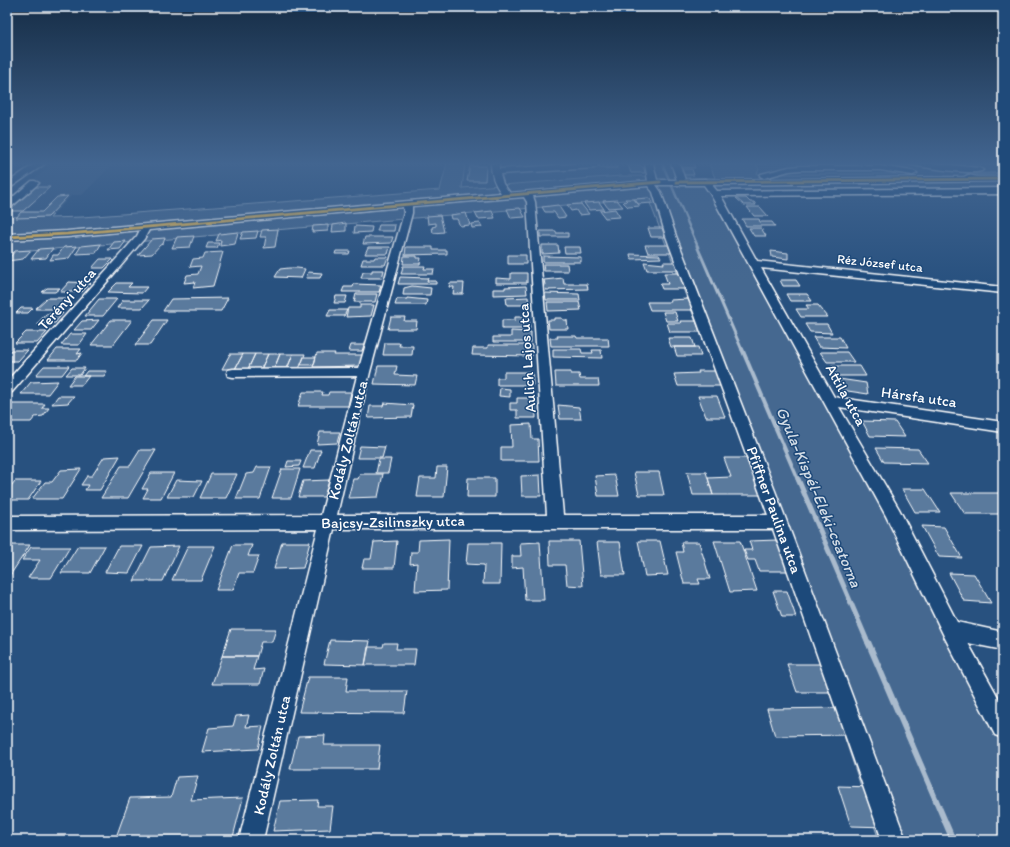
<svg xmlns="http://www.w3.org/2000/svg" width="1010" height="847" font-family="Itim,sans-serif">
  <rect width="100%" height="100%" fill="#28517f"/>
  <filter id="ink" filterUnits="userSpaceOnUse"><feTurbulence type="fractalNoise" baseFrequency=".025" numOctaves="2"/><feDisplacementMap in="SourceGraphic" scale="8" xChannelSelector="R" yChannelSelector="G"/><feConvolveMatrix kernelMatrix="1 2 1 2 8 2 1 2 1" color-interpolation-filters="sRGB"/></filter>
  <g filter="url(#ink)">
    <path fill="#375d88" d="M56,163H114L82,195H72L53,215L7,217V198Z
      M465,163H618L621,176L462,188Z
      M768,163H870L910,168L916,174H756L755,165Z"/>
    <path fill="#446890" stroke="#a2b4c8" d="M447,163H465L462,188L621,176H648L645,163H679L683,177L715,178L709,163H768L756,165L759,169L757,174H916L910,168L870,163L1003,165V195H719L764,272L1003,704V840H879L764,498L648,198L7,253V217L53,215L50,218L82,217L440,190Z"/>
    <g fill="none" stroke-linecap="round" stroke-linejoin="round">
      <path stroke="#aabbcd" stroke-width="2.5" d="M662,163L698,247
        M895,163L931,168
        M958,171L977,174L1003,173"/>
      <path stroke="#aabbcd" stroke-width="3" d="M697,246L742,350"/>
      <path stroke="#aabbcd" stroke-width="4" d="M742,349L798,480"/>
      <path stroke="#aabbcd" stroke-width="5" d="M798,479L868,643"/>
      <path stroke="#aabbcd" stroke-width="6" d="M868,642L953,840"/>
    </g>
    <path fill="#5a7a9d" stroke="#fff" d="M599,163H616L617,168H600Z
      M680,163H693L695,168L681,167Z
      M628,165H640L644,168L645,173H631Z
      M470,166H486L485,181H467Z
      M679,169H692L694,175H682Z
      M34,187H50L23,211H7Z
      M68,196L48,217L16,218L21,212H42L57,197Z
      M649,198L653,203L638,204L634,199Z
      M736,198H746L750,202H754L756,205H744Z
      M625,199H634L640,206L628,207L623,202L627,201Z
      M617,200L623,207L608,208L603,201Z
      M599,202L604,209L589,210L584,203Z
      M581,204L589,214L579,215L576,210L571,211L567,205Z
      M558,205L566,217L558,218L554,212H545L542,207Z
      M747,207H760L768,216H754Z
      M520,208L525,217L511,218L507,209Z
      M615,209L620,217L605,218L600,211Z
      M492,211L495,218L478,219L475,213Z
      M466,213L470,225L460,226L457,219H451L450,215Z
      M440,215L444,232L433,233L432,227L436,226V223L428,224L427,216Z
      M742,219H759L760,222H772L775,226H746Z
      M346,223V231L332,232L333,225Z
      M480,223L482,227L472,228L471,224Z
      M328,225V231L312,232L313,226Z
      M379,225H395L394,231H377Z
      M355,226L372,227L371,232L354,233Z
      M648,228H662L665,237H651Z
      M749,228H761L766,236H754Z
      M278,229L275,247L264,248L266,237H260L262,230Z
      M258,231L256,238L240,239L243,232Z
      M540,231H556V233H568V237H540Z
      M238,232L235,244L220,246L221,240L216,241L219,234Z
      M194,236L190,247L172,248L177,237Z
      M365,237H393L391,243L363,244Z
      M165,238L163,244L160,245L152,254L138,255L152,239Z
      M126,241L120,249L108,250L114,242Z
      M208,243H219L217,248H206Z
      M101,244L96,253L76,254L81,246Z
      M542,245H558L559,253L542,254Z
      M645,245H668L671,253H648Z
      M77,246L69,258L50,260L53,255H58L64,247Z
      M368,247H390L388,254H365Z
      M406,247H433V250H447V254L405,255Z
      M564,247H580L581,253H565Z
      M53,248L46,258L31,259L39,249Z
      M31,250L23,259L7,261L15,251Z
      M336,251H350L349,254H335Z
      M771,251L788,253V259L772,257Z
      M223,252L213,286L193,288L195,282L184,283L187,275L198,274L201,266L190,267L193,259L203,258L205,253Z
      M630,254L659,255L661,258L631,259Z
      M508,255H526V264H508Z
      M404,256H417V258H421L420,264H403Z
      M543,256L581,257V262H543Z
      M375,257H388L385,265H361L363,259H374Z
      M100,259H113L104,268H92Z
      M644,262L664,264L663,262H675L678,270H647Z
      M543,264H567L568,271H544Z
      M403,266H425L424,269H434L433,274H401Z
      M289,268H297L305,269L301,278L275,277L280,269Z
      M372,270H384L382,278H361L363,272H372Z
      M308,272L322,273L320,278H306Z
      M511,273H527V283H496V278L511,279Z
      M664,273H679L685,289H662L660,284H668Z
      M400,277L428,278L427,281H436V284H398Z
      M563,278L564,284H587L588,289L546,290L544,280Z
      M780,280H796L800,286H783Z
      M69,282L91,283L82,292H60Z
      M117,283H132L128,287H147L142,293L108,292Z
      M450,283H464L463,294H453L454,287H449Z
      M354,284L381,285L379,292H342L344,287H353Z
      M412,286L431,288L430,295H403L404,288Z
      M526,286L527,294L493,295V289H505V287Z
      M47,288H60L55,292H42Z
      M545,293L579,294L580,300H546Z
      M356,294H377L375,302H354Z
      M786,294H807L812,301H790Z
      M336,296H347L345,303H334Z
      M528,297L529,305H507L506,298Z
      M47,298H69L59,309H35Z
      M228,298L221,311H163L171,299Z
      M407,298L427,300L426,305H395L397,299H407Z
      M99,299H117L103,316H85Z
      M688,299L693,310H650L647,302H671L670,300Z
      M123,300H149L142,308H117Z
      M547,302H579L581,310L548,311Z
      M360,305H374L371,316L346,317L348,308H360Z
      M806,305H818L828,317H801L796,309H809Z
      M21,308H33L28,313H16Z
      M330,310H347L344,316H327Z
      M663,312H675L678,321H666Z
      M63,313L55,323L37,324L46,314Z
      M391,317H405L404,321H417L416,329H388Z
      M515,317H529L530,329H502V320H515Z
      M554,318H562L563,320H567L568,329H549L548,320H554Z
      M99,320L91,330H74L82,321Z
      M111,320H132L113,345H91Z
      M154,320H167L150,345H135Z
      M680,321H696L700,332H670L667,323H681Z
      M805,324H827L832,333L810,332Z
      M511,331L531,332V342H493V337H511Z
      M26,332H47L37,343H15Z
      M70,334H87L79,345H61Z
      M557,336H576L577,338H608L609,346H551L550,338H558Z
      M813,337H840L846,348L819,347Z
      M668,338H692L695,347H671Z
      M385,343H400L399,346H413L412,355H383Z
      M351,345H364L362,351H349Z
      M488,345H532V356L472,355L473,348H488Z
      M674,347H698L701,356H677Z
      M57,349H81L77,354L82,353L77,360H48Z
      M553,349H581L582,353H593L592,350H601L602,358L553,357Z
      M7,350H28L18,361H7Z
      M820,352H847L854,362H827Z
      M317,353H335L334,355H364L361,366L313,367Z
      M230,354H243L235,369H222Z
      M243,354H255L248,369H235Z
      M255,354H268L261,369H248Z
      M268,354H280L274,369H261Z
      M280,354H293L287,369H274Z
      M293,354H305L299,369H287Z
      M304,357H316L314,365H301Z
      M44,366H69L62,375H36Z
      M378,366H397L395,375L417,376L415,385L374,384Z
      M831,366H860L866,376H836Z
      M72,368H85L80,375H66Z
      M87,371H107L104,376H83Z
      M698,371H715L721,386H678L674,374L699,373Z
      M504,372H532L533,385H497V378H504Z
      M555,372H571V374H579L580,379H598L599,386H556Z
      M75,376H89L82,385H68Z
      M839,379L866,383L868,394L841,390Z
      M58,381L48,394H21L31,382Z
      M500,388L510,389V397L499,396Z
      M303,392H323L322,395H328L329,392H351L348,406H298Z
      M58,396H74L68,403L52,404Z
      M698,396H717L725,417H706Z
      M517,398H535L536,418H517V410H510V403H517Z
      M384,403L413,405L411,417L368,418L370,406H383Z
      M10,404H45L42,408H49L43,416L35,417L31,422H7V407Z
      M558,405L579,407L581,419H560Z
      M862,421L895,422L905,437L870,436Z
      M531,424L532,439H538L539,461H501V447H512L511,425Z
      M320,432H340L337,443L317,444Z
      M360,446L385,447L382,458H357Z
      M876,448L918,449L928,463L884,462Z
      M140,450H156L128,498H101L121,466H130Z
      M310,450H321L315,468H303Z
      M120,456L100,490H85L88,485H81L87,476H92L104,457Z
      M724,458H746L761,495H713L708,478L731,477Z
      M379,459H391L388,473H376Z
      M288,461H301L299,466L286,467Z
      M257,467H271L260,499H236L246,474L254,473Z
      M437,467H447L444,497H417L420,478H436Z
      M81,469L62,499H32L45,482H52L61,470Z
      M282,469H300L291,498H272Z
      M634,472H659L664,495H639Z
      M687,472H706L713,495H693Z
      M151,473H174L161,498H143L148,489H142Z
      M211,474H237L226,498H200Z
      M360,474H383L378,497L348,498L353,479H358Z
      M540,475L541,496H522L521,476Z
      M615,475L619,496H598L595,476Z
      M468,478H495V497H467Z
      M176,480L202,481L194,497H167Z
      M329,480L324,497H298L303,481Z
      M15,481H41L28,500H7V491Z
      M902,489H925L940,512H915Z
      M951,493H1003V514H965Z
      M922,526L944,527L962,558L939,557Z
      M449,539L447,590L415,591L417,563L410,564L411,552H418L419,540Z
      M778,540L789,571H759L755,560H748L744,550H752L749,541Z
      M397,541L394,568H362L364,559H371L374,542Z
      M549,541H579L583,586L567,585L565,565H550Z
      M638,541H660L668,575L645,576Z
      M714,541H740L757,591L730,592Z
      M282,542H310L303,568L274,569Z
      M540,542L544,600H525L523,567L512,568V556H521L520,543Z
      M597,542H620L625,575H601Z
      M681,542H699L710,579H698L700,584H684L676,552H683Z
      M468,543H501L500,584H483L484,565L466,564Z
      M7,545H30L7,580Z
      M233,545H252L248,556H259L253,573H239L233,590H216Z
      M78,546H105L90,573H61Z
      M119,546H143L129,573L105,572Z
      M179,546L163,581H134L151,547Z
      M188,546H215L201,580H172Z
      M31,547H70L51,578H28L40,560H22Z
      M949,573L974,574L991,603L964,601Z
      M773,591H787L796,617H782Z
      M231,629H276L272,642H261L257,656H222Z
      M330,640L370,641L365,665L324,664Z
      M384,643H397L396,649H416L414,665H365L368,647H383Z
      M222,656H257L253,670L264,669L260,684H212Z
      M787,664H824L835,692H797Z
      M308,677H348L346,691H407L404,713L299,712Z
      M841,708L852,735L775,736L767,709Z
      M249,715L246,727L263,726L258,749L202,752L209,728L233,726L236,716Z
      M325,735L324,745H380L377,769H290L298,736Z
      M198,776L191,800L243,798L233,837L115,840L130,798L171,797L177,777Z
      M838,786L872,787L887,827L851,826Z
      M318,800L317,806H333L330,829L273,831L280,801Z"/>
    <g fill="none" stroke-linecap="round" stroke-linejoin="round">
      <g stroke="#fff" stroke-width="3">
        <path id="minor" d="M36,163H46L7,190V183Z
          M491,163H499V169L589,163H597L598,166L594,168L500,174L503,184L510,193L648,181L645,163H653L657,180H677L671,163H679L685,180L705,179L708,180L964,177L968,175L977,177H1003V181L712,185L717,191L1003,188V194L721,196L757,261L1003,287V293L761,268L834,397L1003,422V432L839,407L899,509L957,622L1003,632V650L968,643L1003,706V738L995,735L944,636L886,516L711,195L704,185H656L661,192L676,236L782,509L906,840H882L773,529H334L263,840H239L318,529L7,530V516L321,515L357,376L233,377L228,376L227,373L228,370L233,369L359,368L404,213L403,207L149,230L144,239L12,392L7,393V381L137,236L140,230L67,237L7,240V234L67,231L501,193C494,183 491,175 491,163ZM648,186L653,192L666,236L768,515H563L535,202L533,196ZM524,197L527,202L547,515H337L370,372L412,213V206Z
          M908,163H934L979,168L983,170C976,176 924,167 912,165Z
          M800,166H880L913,171L917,173L913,175L880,170H800L789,171L764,178L760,176L761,174L789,167Z
          M32,181H35L39,183L10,208L7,209V202Z"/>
      </g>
      <use href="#minor" fill="#1f4a7a" fill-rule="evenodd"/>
      <g stroke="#1f4a7a" stroke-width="5">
        <path id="bus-1" d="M676,182L1003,179
          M7,237L67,234L660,182"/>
      </g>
      <use href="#bus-1" stroke="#fcc24d" stroke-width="3"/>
    </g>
  </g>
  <linearGradient id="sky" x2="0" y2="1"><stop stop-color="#162d46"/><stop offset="0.58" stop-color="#426590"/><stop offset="1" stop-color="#426590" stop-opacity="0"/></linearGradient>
  <rect width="1010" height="282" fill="url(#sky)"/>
  <g text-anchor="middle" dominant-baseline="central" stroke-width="3" stroke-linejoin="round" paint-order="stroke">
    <g font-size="13" fill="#fff" stroke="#1f4a7a">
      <text transform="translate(880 263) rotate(6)">Réz József utca</text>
    </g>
    <g font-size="15" fill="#fff" stroke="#1f4a7a">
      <text transform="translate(67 299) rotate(-48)">Terényi utca</text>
      <text transform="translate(527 358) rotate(-94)">Aulich Lajos utca</text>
      <text transform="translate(846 395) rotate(61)">Attila utca</text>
      <text transform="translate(919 397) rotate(8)">Hársfa utca</text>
      <text transform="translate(348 440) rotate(-76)">Kodály Zoltán utca</text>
      <text transform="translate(774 510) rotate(70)">Pfiffner Paulina utca</text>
      <text transform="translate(393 522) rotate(-1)">Bajcsy-Zsilinszky utca</text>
      <text transform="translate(272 755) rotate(-77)">Kodály Zoltán utca</text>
    </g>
    <g font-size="16" font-style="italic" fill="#d4dde6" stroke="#1f4a7a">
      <text transform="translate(819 497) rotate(67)">Gyula-Kispél-Eleki-csatorna</text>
    </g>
  </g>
  <rect width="1010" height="847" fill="none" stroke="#1f4a7a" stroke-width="24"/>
  <rect x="12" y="12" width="986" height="823" fill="none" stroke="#fff" stroke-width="1.5" filter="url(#ink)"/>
</svg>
